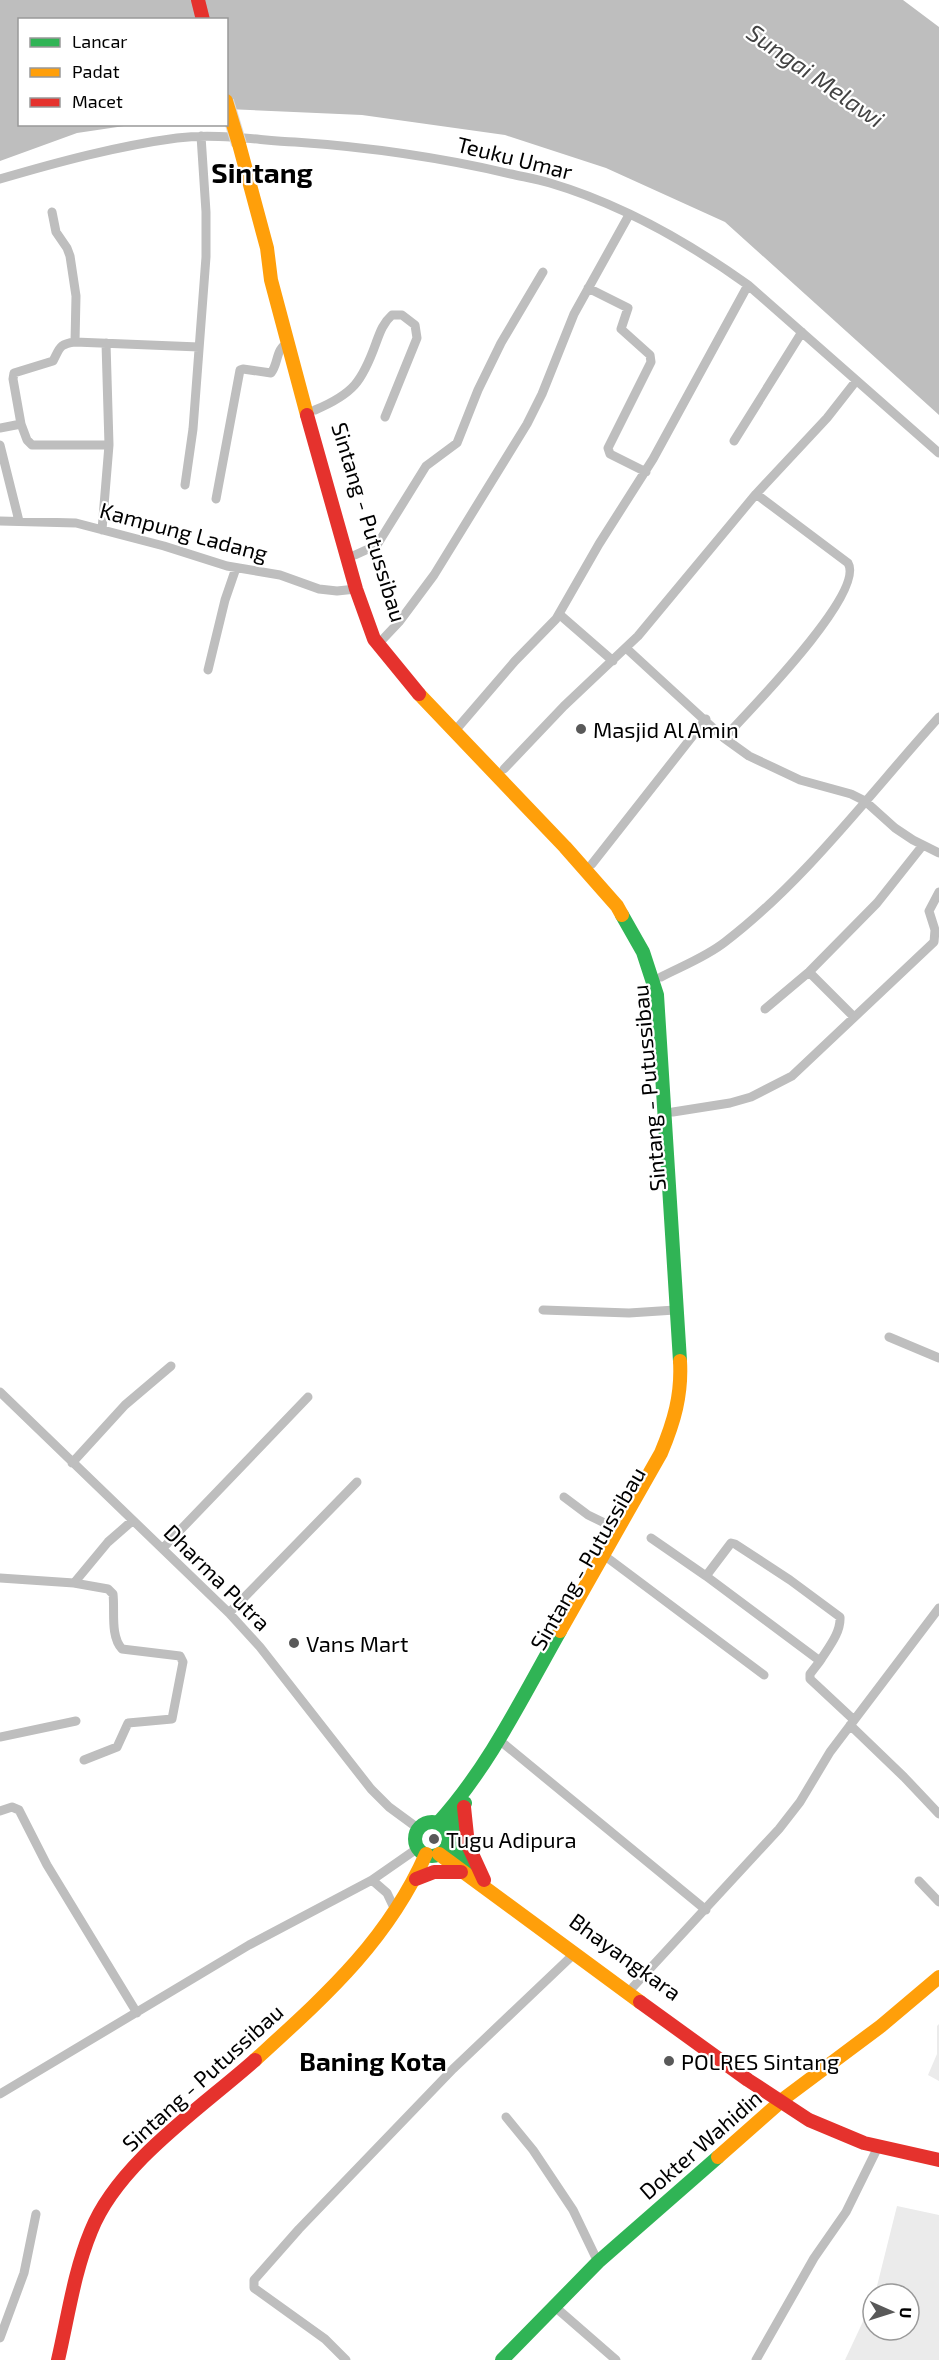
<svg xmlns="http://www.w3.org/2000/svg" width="939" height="2360" font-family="'Exo 2',sans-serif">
  <rect width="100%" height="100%" fill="#fff"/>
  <path fill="#ebebeb" d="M939,2024V2081L928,2075L937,2054V2026Z
    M897,2206L939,2215V2360H845L873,2300V2330H909V2294H875Z"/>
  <path fill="#bebebe" d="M0,0H903L939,27V415L725,222L606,168L505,135L362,115L227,109L226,20H20V124L131,125L77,133L0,161Z"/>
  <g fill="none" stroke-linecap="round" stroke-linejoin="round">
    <path stroke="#bebebe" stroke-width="9" d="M0,179C58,162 117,146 177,138C216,133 256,140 295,142C368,147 439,157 511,174C524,177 537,179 550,183C621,204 688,242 748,285L939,453
      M52,212L56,232L67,248L70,256L76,296L75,342
      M588,288L628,308L621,329L650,355L651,362L608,448L610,454L646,472
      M315,410C353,394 362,382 376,343C380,332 383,323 392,315H402L415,325L417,338L385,417
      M21,424L13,379L14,373L53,361C60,348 59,344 75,342L199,347
      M0,428L21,424L27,440L32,445H109
      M734,441L802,332
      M0,445L19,521
      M185,485L193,429L206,257V212L201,136
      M216,499L240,370L243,369L271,373C279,363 275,349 288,343
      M0,521L76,523L164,546L227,566L280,575L319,589L337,591L356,589
      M102,530L109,445L106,343
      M355,555L377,545L426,466L457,443L478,390L501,343L543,272
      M559,614L613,661
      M383,639L399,622L434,575L527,424L542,394L574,314L629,215
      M626,648L724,738L749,756L800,780L851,794L865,801L895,828L913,840L939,853
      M208,670L225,600L236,568
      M454,732L515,661L556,619L599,544L653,459L748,285
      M724,738C747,713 866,593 848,563L756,494
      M504,769L564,706L638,636L756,494L827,418L856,381
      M592,864L706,719
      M809,972L854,1017
      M661,977C682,966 706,957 725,942C805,881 872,791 939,717
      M765,1009L809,972L877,903L923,845
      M673,1112L730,1103L751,1097L792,1076L934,942L935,930L929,911L939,892
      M543,1310L629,1313L675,1310
      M889,1337L939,1358
      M0,1392L229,1613L260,1647L371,1789L389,1807L419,1829
      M72,1463L125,1405L171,1366
      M564,1497L588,1515L617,1529
      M651,1538L706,1576
      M164,1547L308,1397
      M609,1559L764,1675
      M0,1578L74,1583L108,1542L132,1521
      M74,1583L108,1589L113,1594C115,1611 110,1636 122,1649L180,1656L183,1662L172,1719L128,1723L117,1747L84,1760
      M229,1613L357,1482
      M820,1661C828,1648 841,1633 840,1617L790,1580L735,1544L731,1543L706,1576L820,1661L810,1674V1679L854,1720
      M850,1725L904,1777L939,1814
      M0,1737L76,1721
      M504,1744L706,1910
      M0,1811L12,1807L19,1810L47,1865L137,2013
      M372,1880L387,1893L396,1912
      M919,1881L939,1902
      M633,1987L779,1829L800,1802L830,1752L939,1608
      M0,2094L249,1945L372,1880L418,1848
      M506,2117L533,2150L573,2210L598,2262
      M554,2306L616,2360
      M0,2338L24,2273L36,2214
      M346,2360L325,2339L254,2288V2280L299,2229L453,2069L575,1953
      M756,2360L814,2258L846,2212L878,2147"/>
    <path stroke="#30b455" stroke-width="14" d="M622,915L643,952L657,995L680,1361
      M415 1839a17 17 0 1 1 34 0a17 17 0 1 1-34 0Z
      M438,1823C489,1767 523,1696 560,1631
      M449,1837L465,1803
      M448,1843L476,1873
      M502,2360L598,2262L718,2157"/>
    <path stroke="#ff9f0a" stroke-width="14" d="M239,144L267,248L271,280L307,415
      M419,694L565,847L617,906L622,915
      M560,1631L661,1453C674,1422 682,1395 680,1361
      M439,1854L640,2002
      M255,2060C325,1996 387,1942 426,1854
      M718,2157L786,2097L881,2026L939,1977"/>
    <path stroke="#e5322d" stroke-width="14" d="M198,0L203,20
      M307,415L356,589L374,639L419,694
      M464,1807L468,1845L484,1880
      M416,1879L434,1872H461
      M640,2002L748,2080L809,2120L864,2143L939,2160
      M58,2360C68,2317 74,2272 91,2231C118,2163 201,2108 255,2060"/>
    <g stroke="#dbdbdb" stroke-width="16" stroke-linecap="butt">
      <path id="slow-bridge" d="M226,101L239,144"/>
    </g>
    <use href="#slow-bridge" stroke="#ff9f0a" stroke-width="14"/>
  </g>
  <g fill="#595959" stroke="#fff" stroke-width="2">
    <circle cx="581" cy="729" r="6"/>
    <circle cx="294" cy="1643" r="6"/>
    <circle cx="434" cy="1839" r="6"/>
    <circle cx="669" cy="2061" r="6"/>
  </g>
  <g text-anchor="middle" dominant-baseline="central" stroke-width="4.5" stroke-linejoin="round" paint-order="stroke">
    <g font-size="22" fill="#000" stroke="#fff">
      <text transform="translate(515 157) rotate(14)">Teuku Umar</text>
      <text transform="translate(370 522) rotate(73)">Sintang - Putussibau</text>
      <text transform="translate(184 531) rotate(15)">Kampung Ladang</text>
      <text transform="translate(648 1088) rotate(-95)">Sintang - Putussibau</text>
      <text transform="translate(587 1558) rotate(-60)">Sintang - Putussibau</text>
      <text transform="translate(218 1577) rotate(45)">Dharma Putra</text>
      <text transform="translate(626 1956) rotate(36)">Bhayangkara</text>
      <text transform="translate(202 2077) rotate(-42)">Sintang - Putussibau</text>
      <text transform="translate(700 2144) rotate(-41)">Dokter Wahidin</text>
    </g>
    <g font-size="22" fill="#000" stroke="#fff" text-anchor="start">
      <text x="593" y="729">Masjid Al Amin</text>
      <text x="306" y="1643">Vans Mart</text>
      <text x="446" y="1839">Tugu Adipura</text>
      <text x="681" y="2061">POLRES Sintang</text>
    </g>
    <g font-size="24" font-style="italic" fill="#434343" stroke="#fff">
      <text transform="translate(816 75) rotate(35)">Sungai Melawi</text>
    </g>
    <g font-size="26" font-weight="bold" fill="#000" stroke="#fff">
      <text x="373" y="2060">Baning Kota</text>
    </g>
    <g font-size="28" font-weight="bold" fill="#000" stroke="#fff">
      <text x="262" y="172">Sintang</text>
    </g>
  </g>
  <rect x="18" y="18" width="210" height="108" fill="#ffffff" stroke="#999999" stroke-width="1.5"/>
  <rect x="30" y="38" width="30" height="9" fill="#30b455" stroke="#999999" stroke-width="1.5"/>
  <text x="72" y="48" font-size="18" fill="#000000">Lancar</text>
  <rect x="30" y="68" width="30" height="9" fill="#ff9f0a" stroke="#999999" stroke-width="1.5"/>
  <text x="72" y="78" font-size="18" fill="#000000">Padat</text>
  <rect x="30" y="98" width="30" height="9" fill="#e5322d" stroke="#999999" stroke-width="1.5"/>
  <text x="72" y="108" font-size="18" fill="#000000">Macet</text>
  <g transform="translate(891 2312) rotate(93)"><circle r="28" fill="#ffffff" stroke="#999999" stroke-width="1.5"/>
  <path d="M0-4.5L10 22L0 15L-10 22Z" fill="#595959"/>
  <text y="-9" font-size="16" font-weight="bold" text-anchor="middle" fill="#000000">U</text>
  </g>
</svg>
